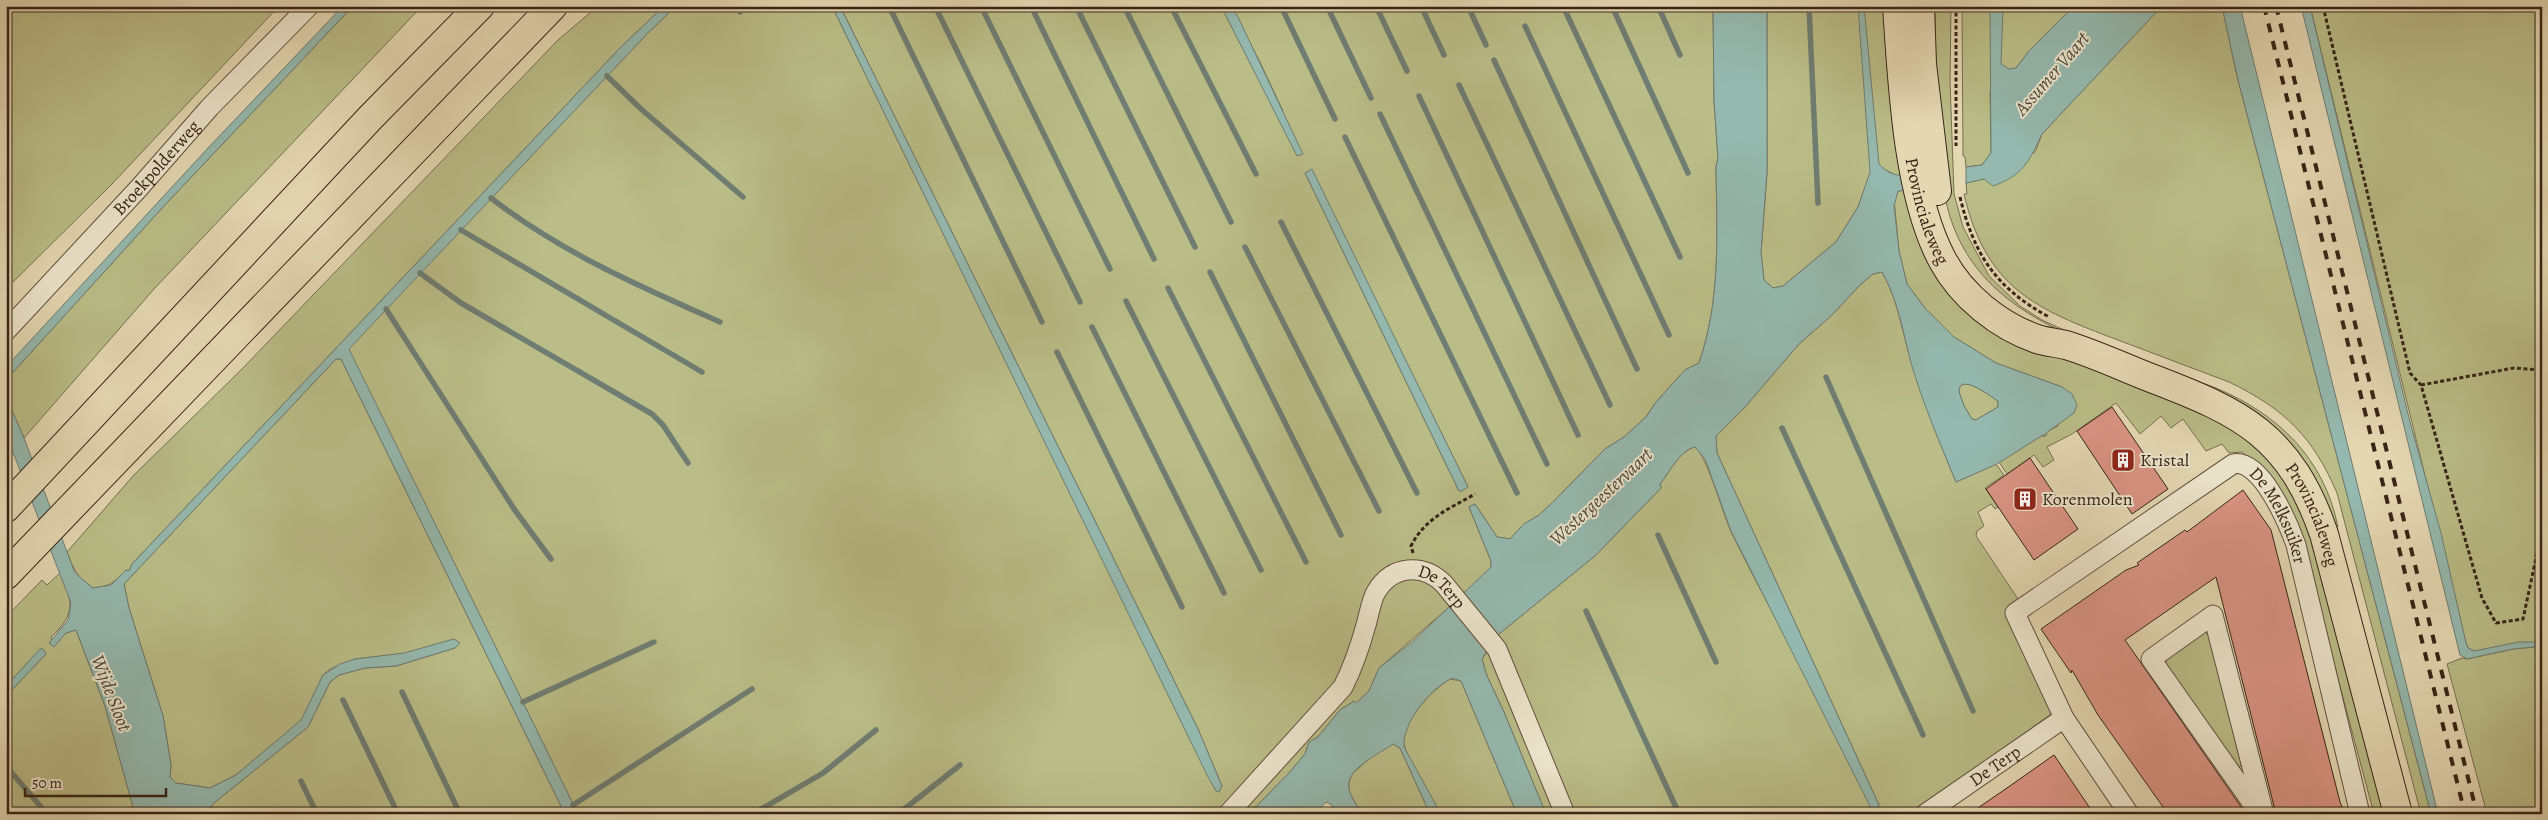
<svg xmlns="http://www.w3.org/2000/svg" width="2548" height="820" font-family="Alegreya,serif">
  <rect width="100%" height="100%" fill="#e4d8b3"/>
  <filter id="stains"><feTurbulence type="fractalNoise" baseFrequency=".004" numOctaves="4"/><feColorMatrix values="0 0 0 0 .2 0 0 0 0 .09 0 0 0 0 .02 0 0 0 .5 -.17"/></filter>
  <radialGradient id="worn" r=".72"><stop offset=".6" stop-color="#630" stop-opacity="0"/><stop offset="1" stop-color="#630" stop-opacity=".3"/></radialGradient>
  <path fill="#babd88" stroke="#78704f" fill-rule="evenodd" d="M6,6H279L112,184L6,289Z
    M353,6H422L154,289L24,438L6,397V380L163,207Z
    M598,6H664L620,48L132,564L129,571L126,570C113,583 111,586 93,588C78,578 73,569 67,552L133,476L243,368L558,40Z
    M676,6H832L1216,791L1222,786L1198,729L840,6H1221L1252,66L1283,111L1259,60L1230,6H1713L1714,101L1718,158L1716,167C1717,233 1721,300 1699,363L1685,370L1656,402L1646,417L1624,437L1605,449L1552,503L1539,515L1524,524L1510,539L1497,537L1475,504L1469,507L1491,561V567L1462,596L1447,578L1391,571L1347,672L1222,814H578L348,349L646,35ZM1311,170L1468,487L1459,491L1305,173Z
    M1767,6H1885L1905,175L1897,176L1884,169L1865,188L1858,207L1836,242L1795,276L1783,286L1773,288L1764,280L1761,253L1767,172Z
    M1935,6H1951L1950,81L1954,194L1963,227L1989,276L2020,306L2042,320L2075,335L2216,388C2278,414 2324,458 2338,527H2335C2322,484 2299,446 2264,418C2240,399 2211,388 2183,378C2098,345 1991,322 1954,228C1940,192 1940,154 1938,116C1936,79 1935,43 1935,6Z
    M1962,6H2074L2029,51L2016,68L1990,92L1991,153L1982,165L1966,167L1965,157L1963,156Z
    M2162,6H2222L2237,76L2431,814H2421L2337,493C2313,437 2285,409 2229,382C2192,368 2155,354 2118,340C2035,309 1986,288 1964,194H1967L1966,183L1984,179L2035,152L2042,134Z
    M2310,6H2542V814H2487L2447,664L2462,658L2467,659L2513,649L2534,647L2536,643L2474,651L2468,648L2466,643Z
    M1907,190L1946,284L2108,373L2198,407L2262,448L2304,509L2386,814H2374L2304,551L2256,464L2242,452L2229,453L2222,444L2206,451L2183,419L2171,428L2161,416L2140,434L2116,403L2072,434L2047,447L2054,460L2043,467L2034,455L2007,474L1999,462L2043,435L2044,437L2045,433L2058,426L2062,387L1996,363L1954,337L1925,308L1907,284L1899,251L1894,199L1898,191Z
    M1882,272C1899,301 1902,335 1913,366C1925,406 1940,444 1956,482L1996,464L2004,475L1985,488L1998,507L1995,509L1991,504L1978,512L1984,526L1977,531L1976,536L2018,599L2009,607L2054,712L1912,814H1569L1494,638L1596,555L1661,488L1660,484C1669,473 1680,450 1695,447C1706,453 1724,518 1732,534C1778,626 1828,715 1879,805L1717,453L1716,436L1745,407L1799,344L1832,315L1860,285L1873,274Z
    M336,359H341L565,814H206L214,803L308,727L330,682L339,675L365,668L396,666L455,648L355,659L330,669L323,675L302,720L236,775L210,788L176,783L170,777L171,765L163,716L129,608L124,584Z
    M1964,384C1975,384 1989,395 1998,401V407L1976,420L1972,419L1964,406L1959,392L1960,386Z
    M60,573C73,602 76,614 51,637L54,646L66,633L76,630L105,706L135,814H6V696L46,654L40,650L6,686V617L42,580L47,585Z
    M1418,574L1454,603L1379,668L1369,691L1356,703L1354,701L1340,710L1318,737L1309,742L1305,754L1289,773L1249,814H1233L1317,722L1391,582Z
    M2204,632L2210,635L2242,763L2240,767L2235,765L2166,663L2167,659Z
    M1488,651L1560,814H1546L1504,712L1487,676L1482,659Z
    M1450,679L1461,681L1517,814H1441C1432,798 1407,759 1404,744C1400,723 1433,689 1450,679Z
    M1393,744L1400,748L1430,814H1361L1349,791V782L1352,774L1378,751Z"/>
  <path fill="#95b9af" stroke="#6f7d72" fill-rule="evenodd" d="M343,6H353L163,207L6,380V367L208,148Z
    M664,6H676L646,35L349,349L578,814H565L341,359H336L124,584L129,608L163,716L171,765L170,777L176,783L210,788L236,775L301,720L323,675L340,664L355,659L404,653L454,639L460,643L455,648L396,666L365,668L339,675L330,682L308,727L214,803L206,814H135L105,706L76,630L66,633L54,647L49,643L68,620L71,603L6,434V397L24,438L75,573L93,588L111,585L126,570L129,571L132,564L620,48Z
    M832,6H840L1198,729L1222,786L1219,792L1216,791L1208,777Z
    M1221,6H1230L1238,17L1303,154L1297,156Z
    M1713,6H1767V172L1761,253L1764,280L1773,288L1783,286L1836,242L1858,207L1870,172L1858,6H1864L1879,164C1887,172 1893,176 1905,175L1907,190L1898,191L1894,206L1899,251L1907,284L1925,308L1954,337L1996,363L2062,387L2072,394L2077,405L2074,413L2046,433L2047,435H2043L1997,464L1956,482C1940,443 1923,404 1911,363C1903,332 1898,300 1882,272L1873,274L1860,285L1832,315L1799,344L1745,407L1716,436L1717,453L1879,805L1878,808L1872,810L1731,531L1705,459L1695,447C1680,450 1669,473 1660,484L1661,488L1596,555L1494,638L1482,659L1487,676L1504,712L1546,814H1517L1461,681L1453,678C1431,687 1402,723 1404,747L1441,814H1430L1400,748L1393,744C1381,753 1344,769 1349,789C1351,798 1358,806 1361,814H1334L1332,805L1326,802L1315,814H1249L1289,773L1305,754L1309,742L1318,737L1340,710L1354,701L1356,703L1369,691L1379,668L1413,641L1491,567V561L1469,507L1475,504L1497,537L1510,539L1524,524L1539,515L1552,503L1605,449L1624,437L1646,417L1656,402L1685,370L1699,363C1721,300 1717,233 1716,167L1718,158L1714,101ZM1964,384C1975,384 1989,395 1998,401V407L1976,420L1972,419L1964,406L1959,392L1960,386Z
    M1990,6H2003L2001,64L2009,69L2016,68L2029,51L2074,6H2162L2042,134C2029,162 2023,175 1993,186L1984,179L1966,183V167L1982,165L1991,153Z
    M2222,6H2240L2438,814H2431L2237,76Z
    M2301,6H2310L2410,422L2441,533L2466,643L2468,648L2474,651L2519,642H2537V646L2534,647L2513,649L2467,659L2460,655Z
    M1312,169L1468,487L1462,491H1459L1305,173Z
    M40,649H43L46,654L6,696V686Z"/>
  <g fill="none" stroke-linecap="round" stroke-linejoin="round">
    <path stroke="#6f7d72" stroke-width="5.5" d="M737,6L740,12
      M889,6L1042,322
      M935,6L1080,302
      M981,6L1110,269
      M1031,6L1154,259
      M1076,6L1195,247
      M1124,6L1231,222
      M1171,6L1256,174
      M1281,6L1335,119
      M1327,6L1371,98
      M1376,6L1407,71
      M1421,6L1444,55
      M1468,6L1486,45
      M1563,6L1680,257
      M1612,6L1688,173
      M1658,6L1680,55
      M1809,6L1818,203
      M1525,26L1669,335
      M1494,60L1637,369
      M607,76L641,109L743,197
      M1459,85L1610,405
      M1419,96L1578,435
      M1380,114L1547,464
      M1345,137L1517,493
      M491,198C560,252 641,287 720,322
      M1281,222L1417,493
      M461,230L702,372
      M1245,247L1379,511
      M1210,272L1341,535
      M420,273L461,303L652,414L663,425L688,463
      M1168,288L1306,562
      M1126,301L1261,570
      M386,309L514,509L551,559
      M1092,327L1224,593
      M1057,352L1182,607
      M1826,377L1973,711
      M1782,428L1923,735
      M1658,535L1716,662
      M1586,611L1679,814
      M402,692L460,814
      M343,700L398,814
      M523,702L654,642
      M6,766L47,814
      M301,781L317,814
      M573,805L752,689
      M753,814L823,773L876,730
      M898,814L960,765
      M1175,814L1178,810"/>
  </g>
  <path fill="#da9484" stroke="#362416" d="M2112,407L2168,489L2132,514L2077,431Z
    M2030,458L2078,529L2034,560L1986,489Z
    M2243,490L2271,530L2340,802L2345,814H2276L2216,577L2125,640L2246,814H2168L2098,715L2072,670L2071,673L2041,629L2126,570L2139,565L2137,563L2185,530L2187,532Z
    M2054,755L2094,814H1969L2007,788Z"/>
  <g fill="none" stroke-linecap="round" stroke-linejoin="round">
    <g stroke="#62513d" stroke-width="21">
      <g id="street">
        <path id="s1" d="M6,331L139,188L210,107L309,6"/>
        <path id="s2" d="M1228,814L1343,687C1353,667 1360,647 1366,625C1369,615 1371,601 1376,592C1392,565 1423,563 1444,584L1497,649L1565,814"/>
        <path id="s3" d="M1925,814L2064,718"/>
        <path id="s4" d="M2129,814L2064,718L2015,613L2233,464C2261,458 2288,523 2296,545L2360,814"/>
        <path d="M2260,814L2151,659L2213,615L2264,814"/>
      </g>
    </g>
    <g stroke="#362416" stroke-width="30">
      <g id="primary">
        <path id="s5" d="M1897,6C1902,80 1907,196 1943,261C1962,296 1999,326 2037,339C2046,342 2057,343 2066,345C2095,354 2123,367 2151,378C2243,413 2290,436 2324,534L2398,814"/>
        <path d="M1920,6L1922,64L1937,191"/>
      </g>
    </g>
    <g stroke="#362416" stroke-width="30">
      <path id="highway" d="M6,508L371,117L480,6
        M6,575L553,6"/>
    </g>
    <path stroke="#362416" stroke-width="3" stroke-dasharray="4 2.5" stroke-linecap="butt" d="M1956,6V146
      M2323,6L2410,373L2421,385L2482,598L2496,623L2523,619L2542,530
      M1960,197C1974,255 1996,288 2049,317
      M2421,385L2514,368L2542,370
      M1413,553L1411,546C1425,518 1449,509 1475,494"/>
    <use href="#street" stroke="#ede6ce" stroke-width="19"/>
    <use href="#primary" stroke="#e4d8b3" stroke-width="28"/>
    <use href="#highway" stroke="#e4d8b3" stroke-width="28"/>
    <path stroke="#362416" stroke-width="4" stroke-dasharray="9 9" stroke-linecap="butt" d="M2264,6L2465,814
      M2276,6L2477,814"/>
  </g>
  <defs>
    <g id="building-square" transform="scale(1.25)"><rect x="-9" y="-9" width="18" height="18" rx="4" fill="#8f2418" stroke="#ede6ce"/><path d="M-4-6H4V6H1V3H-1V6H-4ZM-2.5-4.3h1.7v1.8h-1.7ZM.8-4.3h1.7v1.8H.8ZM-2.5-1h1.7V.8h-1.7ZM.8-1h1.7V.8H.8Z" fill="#fff"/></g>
  </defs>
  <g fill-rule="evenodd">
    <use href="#building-square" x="2123" y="460"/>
    <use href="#building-square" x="2025" y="499"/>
  </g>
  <g text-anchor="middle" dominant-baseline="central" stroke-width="4" stroke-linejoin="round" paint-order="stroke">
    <g font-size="18" fill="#362416" stroke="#ede6ce">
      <text stroke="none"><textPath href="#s1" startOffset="222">Broekpolderweg</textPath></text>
      <text stroke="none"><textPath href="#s5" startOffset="208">Provincialeweg</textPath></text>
      <text stroke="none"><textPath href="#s5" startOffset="728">Provincialeweg</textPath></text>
      <text stroke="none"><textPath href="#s4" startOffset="570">De Melksuiker</textPath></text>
      <text stroke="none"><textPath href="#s2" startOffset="352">De Terp</textPath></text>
      <text stroke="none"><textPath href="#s3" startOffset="85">De Terp</textPath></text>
    </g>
    <g font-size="18" fill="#362416" stroke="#ede6ce" text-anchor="start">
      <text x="2140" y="460">Kristal</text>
      <text x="2042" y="499">Korenmolen</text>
    </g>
    <g font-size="19" font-style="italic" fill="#4e493c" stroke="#ede6ce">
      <text transform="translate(2052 74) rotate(-49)">Assumer Vaart</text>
      <text transform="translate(1601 497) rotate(-43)">Westergeestervaart</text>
      <text transform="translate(111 693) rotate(69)">Wijde Sloot</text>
    </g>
  </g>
  <rect width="2548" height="820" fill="none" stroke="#e4d8b3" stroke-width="25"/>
  <rect x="8" y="8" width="2533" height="805" fill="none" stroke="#362416" stroke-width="2.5"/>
  <rect x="12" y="12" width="2523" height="795" fill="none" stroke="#362416"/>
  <path d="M25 788v8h141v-8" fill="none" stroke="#362416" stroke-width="2.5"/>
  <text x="32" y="788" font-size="15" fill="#362416" stroke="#ede6ce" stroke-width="4" paint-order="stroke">50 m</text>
  <rect width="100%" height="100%" filter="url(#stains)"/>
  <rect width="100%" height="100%" fill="url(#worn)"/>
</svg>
